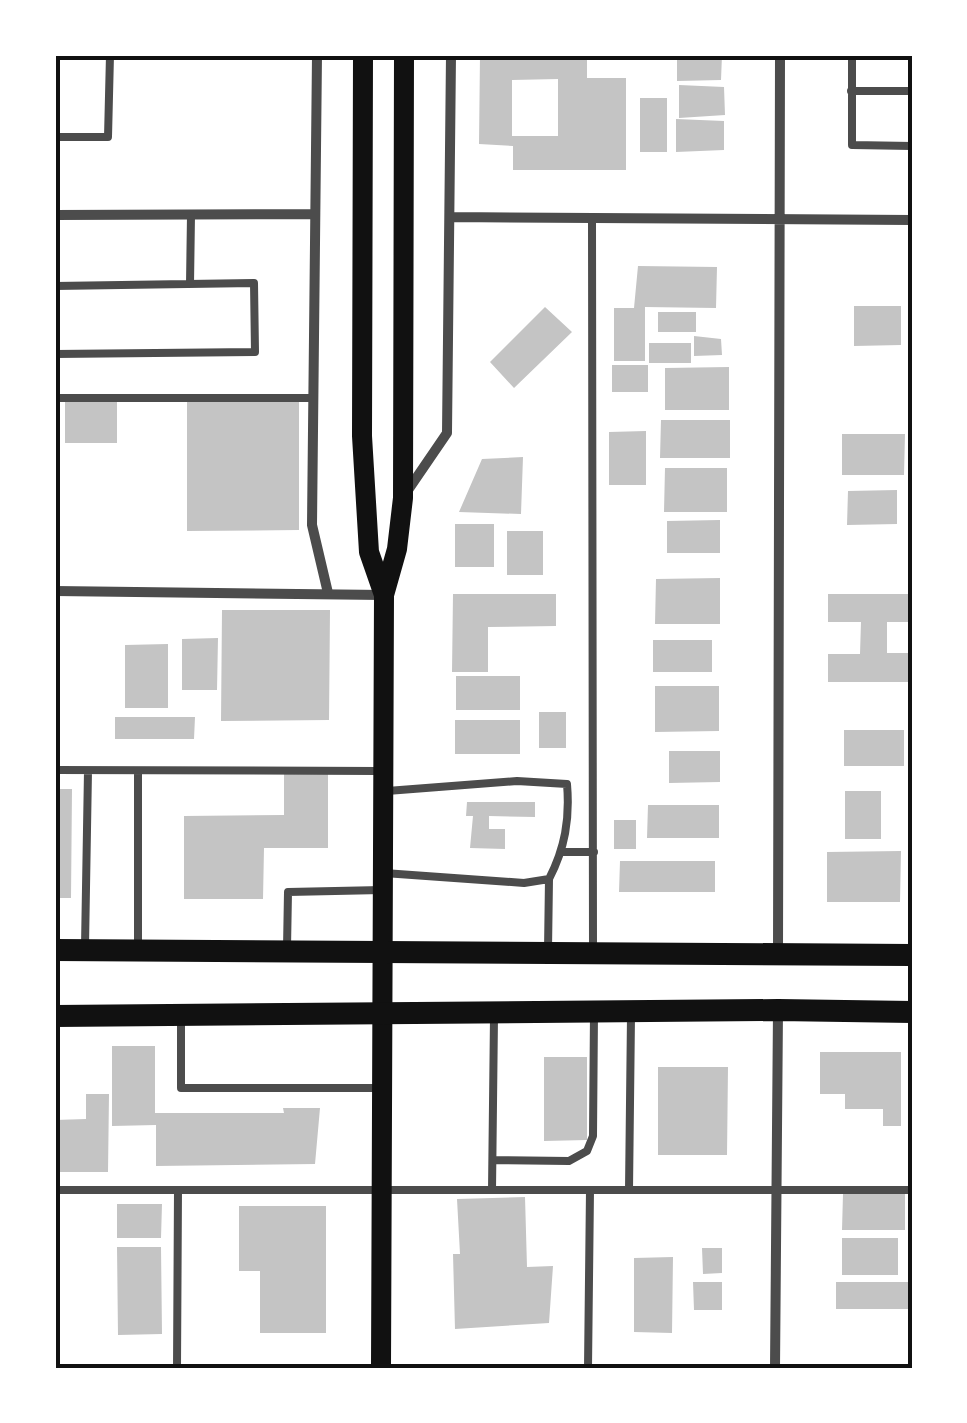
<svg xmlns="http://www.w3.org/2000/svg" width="967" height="1423" font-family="'Playfair Display',serif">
  <rect width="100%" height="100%" fill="#fff"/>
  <path fill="#c4c4c4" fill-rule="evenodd" d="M480,55H587V78H626V170H513V146L479,144ZM558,79V136H512V80Z
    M722,55L721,80L677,81V56Z
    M679,85L724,87L725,115L679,118Z
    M640,98H667V152H640Z
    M676,119L724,121V150L676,152Z
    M638,266L717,267L716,308L645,307V361H614V308H634Z
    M854,306H901V345L854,346Z
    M545,307L572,332L514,388L490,362Z
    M658,312H696V332H658Z
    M694,336L721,339L722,355L694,356Z
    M649,343H691V363H649Z
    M612,365H648V392H612Z
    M729,367V410H665V368Z
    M117,399V443H65V400Z
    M187,402H299V530L187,531Z
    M661,420H730V458H660Z
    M646,431V485H609V432Z
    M842,434H905L904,475H842Z
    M523,457L521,514L459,512L482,459Z
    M665,468H727V512H664Z
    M897,490V524L847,525L848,491Z
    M720,520V553H667V521Z
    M455,524H494V567H455Z
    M507,531H543V575H507Z
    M720,578V624H655L656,579Z
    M453,594H556V626L488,627V672H452Z
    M828,594H912V622H887V653H912V682H828V654H860L861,622H828Z
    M222,610H330L329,720L221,721Z
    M218,638L217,690H182V639Z
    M653,640H712V672H653Z
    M168,644V708H125V645Z
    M456,676H520V710H456Z
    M655,686H719V731L655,732Z
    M539,712H566V748H539Z
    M115,717H195L194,739H115Z
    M455,720H520V754H455Z
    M844,730H904V766H844Z
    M669,751H720V782L669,783Z
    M284,774H328V848H264L263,899H184V816L284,815Z
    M55,789H72L71,898H55Z
    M845,791H881V839H845Z
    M467,802H535V817L489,816V829H505V849L470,848L473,816H466Z
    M648,805H719V838H647Z
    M614,820H636V849H614Z
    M901,851L900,902H827V852Z
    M620,861H715V892H619Z
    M112,1046H155V1113H284L283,1108H320L315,1164L156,1166V1125L112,1126Z
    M820,1052H901V1126H883V1109H845V1094H820Z
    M544,1057H587V1140L544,1141Z
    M658,1067H728L727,1155H658Z
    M86,1094H109L108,1172H55V1120L86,1119Z
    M843,1194H905V1230H842Z
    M525,1197L527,1267L553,1266L549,1323L455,1329L453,1254H460L457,1199Z
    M117,1204H162L161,1238H117Z
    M239,1206H326V1333H260V1271H239Z
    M842,1238H898V1275H842Z
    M117,1247H161L162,1334L118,1335Z
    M702,1248H722V1273L703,1274Z
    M673,1257L672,1333L634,1332V1258Z
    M693,1282H722V1310H694Z
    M836,1282H912V1309H836Z"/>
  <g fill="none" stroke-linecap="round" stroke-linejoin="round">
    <path stroke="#4c4c4c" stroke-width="8" d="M852,55V145L912,146
      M851,91H912
      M55,137H108L110,55
      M592,218L593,948
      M190,284L191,215
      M55,286L254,283L255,352L55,354
      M55,398H313
      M55,770L379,771
      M138,771V946
      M561,852H594
      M384,873L524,883L549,879C565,848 570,819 567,784L517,781L387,791
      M85,946L88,771
      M287,948L288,892L382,890
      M548,950L549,879
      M181,1019V1088H378
      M493,1160L569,1161L587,1151L593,1136L594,1013
      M55,1190H912
      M492,1190L494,1017
      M629,1190L631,1016
      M177,1368L178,1190
      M588,1368L590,1190"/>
    <path stroke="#4c4c4c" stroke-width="10" d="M317,55L312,525L328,593
      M55,215L314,214
      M450,217L912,220
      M406,493L447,433L451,55
      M55,591L383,595
      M778,955L780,55
      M775,1368L778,1010"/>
    <path stroke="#111" stroke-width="20" d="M363,55L362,436L369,552L384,595
      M381,1368L384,595L397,549L403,498L404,55"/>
    <path stroke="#111" stroke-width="22" d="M55,950L912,955
      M55,1016L778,1010L912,1012"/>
  </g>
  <rect width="967" height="1423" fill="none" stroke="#ffffff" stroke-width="115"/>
  <rect x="58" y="58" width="852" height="1308" fill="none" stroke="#111" stroke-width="4"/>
</svg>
